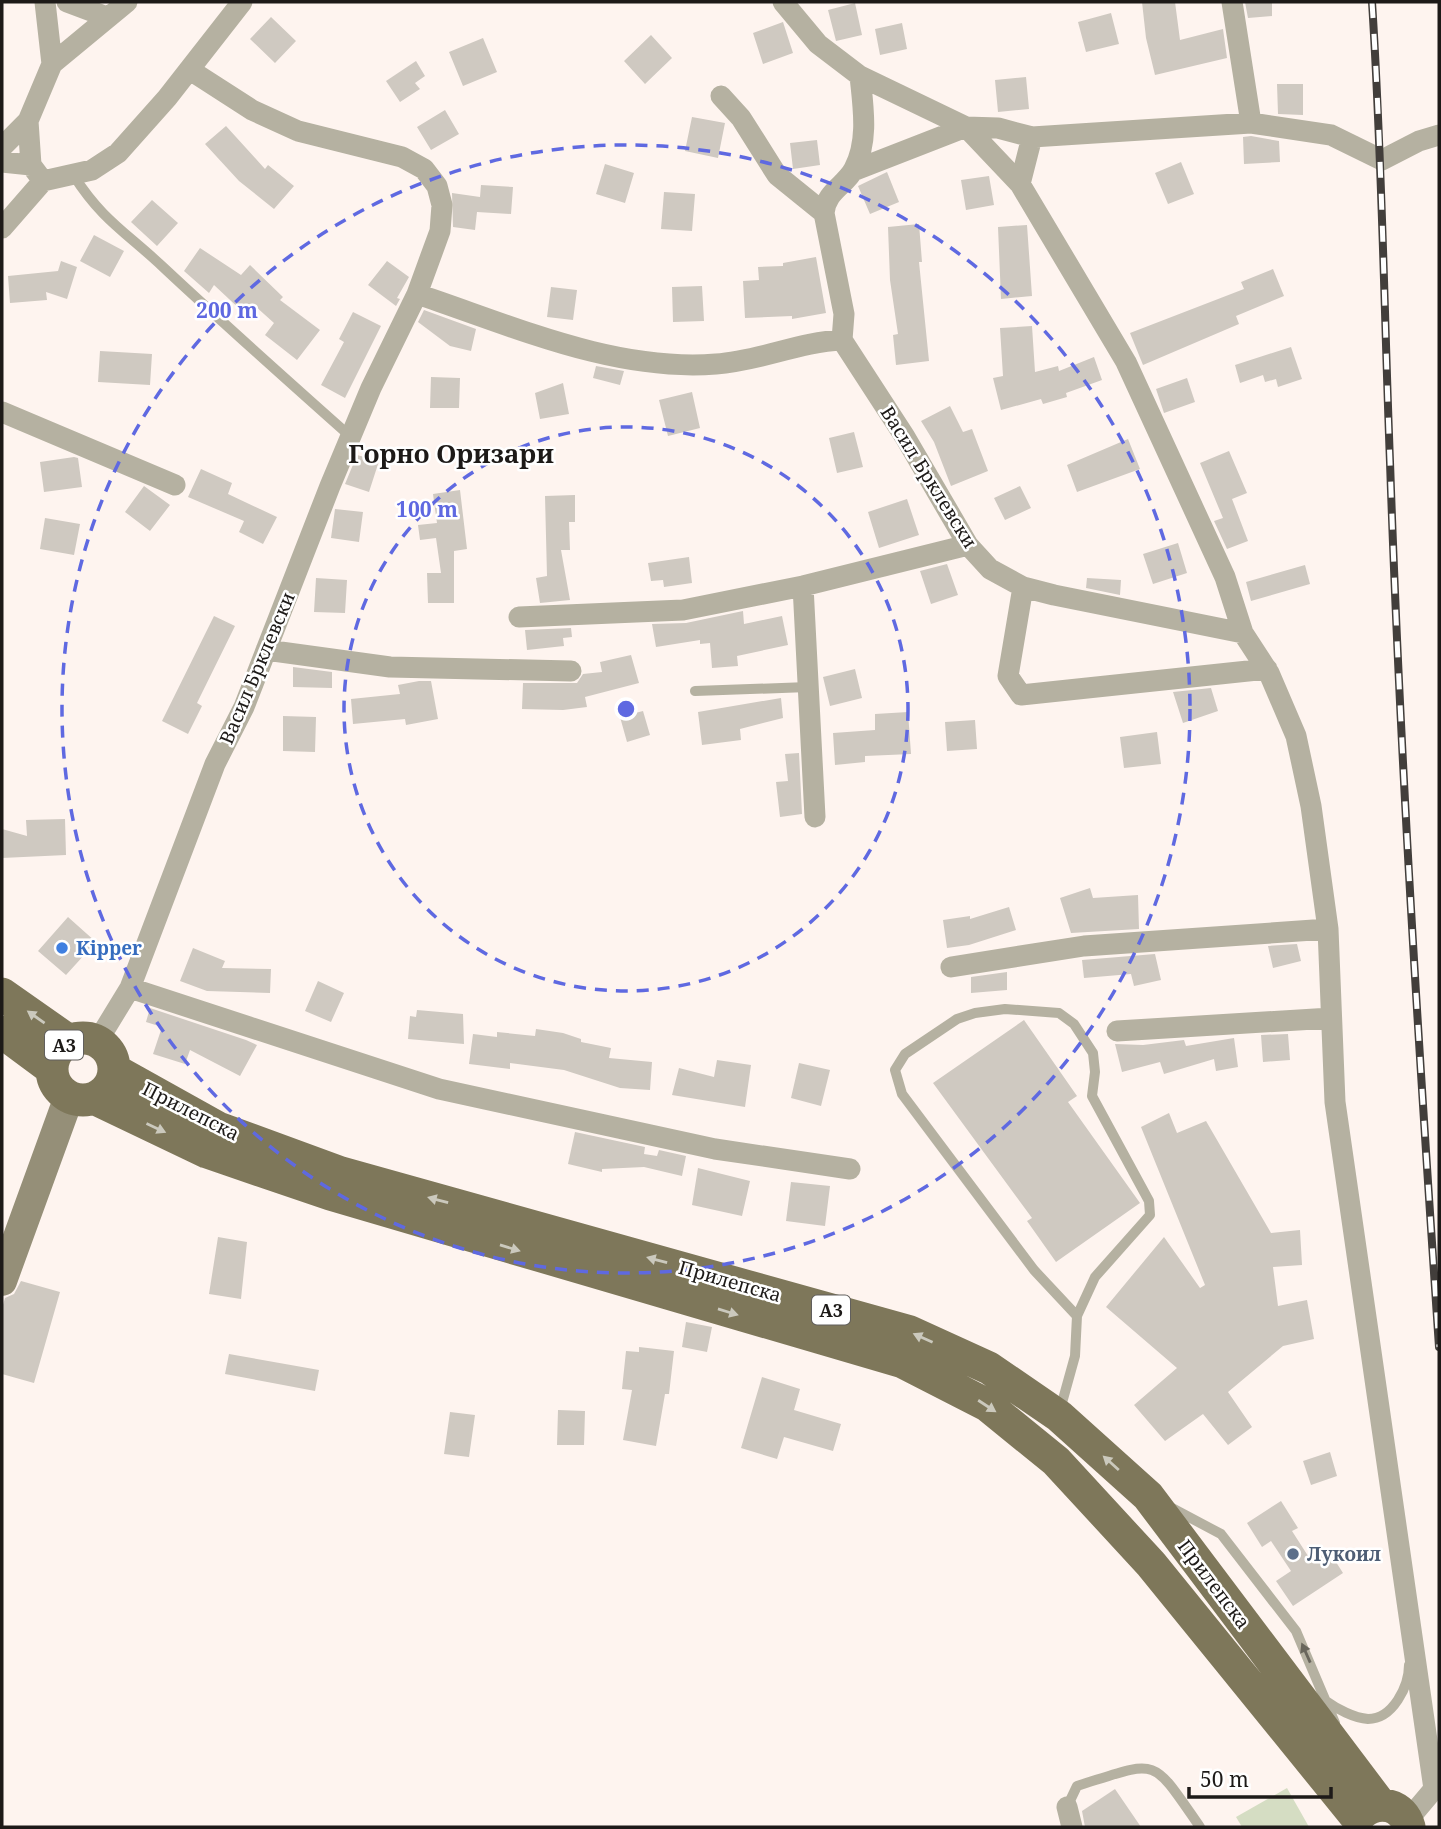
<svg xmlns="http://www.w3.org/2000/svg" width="1441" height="1829" font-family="'Noto Serif',serif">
  <rect width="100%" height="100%" fill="#fef4ef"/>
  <path fill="#d5ddc3" d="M1287,1788L1309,1827H1242L1236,1817Z"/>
  <path fill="#cfc9c1" d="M1142,2H1175L1180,40L1223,29L1227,58L1155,75L1146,38Z
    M1245,2H1272V16L1248,18Z
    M855,3L862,35L836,41L828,10Z
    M1111,13L1119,44L1086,52L1078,22Z
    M271,17L296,41L275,63L250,39Z
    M783,22L793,53L763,64L753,33Z
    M902,23L907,49L880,55L875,29Z
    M651,35L672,58L645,84L624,61Z
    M483,38L497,72L463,86L449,52Z
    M416,61L425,76L415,83L420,89L400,102L386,81Z
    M1026,77L1029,109L998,112L995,80Z
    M1277,84H1303V115L1278,114Z
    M445,110L459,134L431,150L417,127Z
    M692,117L725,123L718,158L685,151Z
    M226,126L265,169L268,165L294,186L274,209L239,181L205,144Z
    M1251,136L1279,141L1280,162L1244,164L1243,137Z
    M817,140L820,165L793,169L790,143Z
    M1181,162L1194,194L1168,204L1155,173Z
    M605,164L634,173L625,203L596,194Z
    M887,172L899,202L870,214L858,186Z
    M989,176L994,205L966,210L961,180Z
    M481,185L513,187L511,214L477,212L475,230L453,227L452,193L480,197Z
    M664,192L695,194L692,231L661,229Z
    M152,200L178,223L157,246L131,222Z
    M919,224L922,262H919L929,361L896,365L893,335L898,334L890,280L888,227Z
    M1027,225L1032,296L1001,299L998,227Z
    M94,235L124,251L110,277L80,261Z
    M200,248L241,275L250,265L283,297L280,300L320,330L297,360L265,335L274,323L253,304L244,313L214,285L209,293L184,271Z
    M816,257L826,313L792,319V316L745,318L743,281L759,280L758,267L783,266V263Z
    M61,261L77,267L67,299L46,292L47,300L10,303L8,276L58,271Z
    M387,261L409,277L397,298L400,299L396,306L368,285Z
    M1273,269L1284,296L1236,316L1239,324L1143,365L1130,333L1244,289L1241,282Z
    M702,286L704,321L673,322L672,287Z
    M551,287L577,290L573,320L547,317Z
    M424,310L476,329L471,351L450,346L418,322Z
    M353,312L381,326L345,398L321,385L344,342L339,339Z
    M1032,326L1035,372L1058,366L1059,371L1094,357L1102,380L1066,393L1067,397L1043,404L1041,399L1001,410L993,378L1003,376L1000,328Z
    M1291,347L1302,379L1278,387L1276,379L1265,382L1263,375L1240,383L1235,365Z
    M100,351L152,354L150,385L98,382Z
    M596,366L624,371L620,385L593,378Z
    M431,377L460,378L459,408H430Z
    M1187,378L1195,402L1164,413L1156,389Z
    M563,383L569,414L540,419L535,393Z
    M692,392L700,428L668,436L659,400Z
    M950,406L963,432L972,429L988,471L951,486L934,442L921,421Z
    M854,432L863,467L837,473L829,438Z
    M1128,439L1140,469L1077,492L1067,465Z
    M1229,451L1247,493L1232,499L1248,541L1227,549L1214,521L1223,518L1200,463Z
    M357,455L379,461L369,492L345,484Z
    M74,457L78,458L82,487L44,492L40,462Z
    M201,469L232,483L228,494L277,517L263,544L239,532L244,521L188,497Z
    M144,486L170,505L150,531L125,512Z
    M1020,486L1031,508L1005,520L994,498Z
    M460,490L467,549L454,551V603H428L427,573H441L436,538L420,540L418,525L437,523L433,494Z
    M575,495V522H569L570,550H561L570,600L540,603L536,578L547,576L545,496Z
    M907,499L919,535L879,548L868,512Z
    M335,509L363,512L359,542L331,538Z
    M45,518L80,524L74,555L40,549Z
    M1178,543L1187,573L1153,584L1143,554Z
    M689,557L692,583L664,587L663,580L651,581L648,563Z
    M947,564L958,595L931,604L920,571Z
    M1305,565L1310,584L1251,601L1246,582Z
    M316,578L347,580L345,613L314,612Z
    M1087,578L1121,580L1120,595L1086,588Z
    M743,611L744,624L782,616L788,645L737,656L738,666L712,668L710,643L700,644V640L656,647L652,624L686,623Z
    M214,616L235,626L197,703L202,706L188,734L162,721Z
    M571,628L572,637L563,638L564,646L527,650L525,630Z
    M631,655L639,683L585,697L587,707L563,710L522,709L523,683H577L583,674L602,672L600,662Z
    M293,667L332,672V688L293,687Z
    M855,669L862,698L830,706L823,677Z
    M419,681H431L438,719L406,725L405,719L353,724L351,699L400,694L398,685Z
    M1211,688L1218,711L1183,723L1173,692Z
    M781,698L783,718L740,729L741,740L702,745L698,712Z
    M643,711L650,735L627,742L620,717Z
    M908,712L911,754L865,756V762L835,765L833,733L875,730V714Z
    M283,716L316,717L315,752L283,751Z
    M975,720L977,749L947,751L945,722Z
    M1157,732L1161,764L1124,768L1120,737Z
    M799,753L802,814L780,817L776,782L788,781L785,754Z
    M65,819L66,855L2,858V829L27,836L26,820Z
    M1090,888L1093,898L1138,895L1139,929L1071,933L1060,898Z
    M1009,907L1016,930L969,945L947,948L943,920L970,916V919Z
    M68,917L96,942L66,975L38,951Z
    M1297,944L1301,961L1273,968L1268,946Z
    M193,948L225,961L222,968L271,969L270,993L207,991L180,981Z
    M1155,954L1161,980L1134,986L1131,974L1084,978L1082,960Z
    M1007,972V990L971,993V977Z
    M318,981L344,993L331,1022L305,1011Z
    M150,1008L246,1040L257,1045L240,1076L190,1050L185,1064L153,1054L162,1027L146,1022Z
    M417,1010L463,1014L464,1044L408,1039L410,1016L416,1017Z
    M1024,1020L1077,1096L1068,1102L1140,1203L1056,1262L1027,1221L1032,1218L933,1083Z
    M536,1029L563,1033L581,1039V1042L611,1048L609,1058L652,1062L650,1090L620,1088L564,1070L510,1063V1069L469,1064L473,1034L497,1037V1032L535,1036Z
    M1288,1034L1290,1060L1263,1062L1261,1035Z
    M1234,1038L1238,1067L1216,1071L1214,1059L1164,1074L1160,1062L1122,1072L1115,1044L1143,1045L1184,1040L1186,1046Z
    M717,1060L751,1065L745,1107L672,1095L679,1068L714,1077Z
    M799,1063L830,1070L821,1106L791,1098Z
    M1169,1113L1177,1133L1206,1121L1271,1233L1300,1230L1302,1265L1273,1267L1278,1306L1307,1300L1314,1339L1283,1346L1228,1392L1252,1427L1228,1445L1203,1414L1165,1441L1134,1405L1177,1368L1106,1307L1164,1237L1200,1288L1205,1285L1141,1127Z
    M575,1132L645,1147L644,1154L657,1156L659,1150L686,1156L682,1176L644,1167L602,1169V1172L568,1164Z
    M698,1168L750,1181L742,1216L692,1205Z
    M791,1182L830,1186L825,1226L786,1221Z
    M218,1237L247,1242L241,1299L209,1294Z
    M21,1281L60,1292L34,1383L2,1374V1308L5,1298L14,1294Z
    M686,1322L712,1327L707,1352L682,1347Z
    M639,1347L674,1351L669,1394H665L656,1446L623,1440L632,1390L622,1389L626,1351L639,1352Z
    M229,1354L319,1370L315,1391L225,1374Z
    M762,1377L800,1389L794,1410L841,1424L833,1451L784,1437L777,1459L741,1448Z
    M558,1410L585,1411L584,1445H557Z
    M450,1412L475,1415L469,1457L444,1454Z
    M1330,1452L1337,1476L1311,1485L1303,1461Z
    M1281,1501L1298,1528L1292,1531L1310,1559L1327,1548L1343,1573L1293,1606L1276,1581L1291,1571L1271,1541L1262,1547L1247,1523Z
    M1115,1789L1141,1827H1085L1082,1811Z"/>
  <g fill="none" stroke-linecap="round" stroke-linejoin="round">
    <path stroke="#b5b1a1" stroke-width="10" d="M74,176C102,220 127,233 163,267C225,325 288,381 351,437
      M695,691L808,687
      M1060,1410L1075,1356L1077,1316L1095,1277L1150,1215L1149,1201L1092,1096L1095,1072L1093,1053L1074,1024L1059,1013L1005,1009L975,1013L957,1019L905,1054L895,1070L902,1094L1034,1270L1077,1316
      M1170,1507L1221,1534L1296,1631L1335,1723
      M1326,1701C1337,1709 1354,1718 1368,1719C1393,1719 1409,1686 1409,1665
      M1067,1807L1077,1786C1160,1760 1150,1755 1200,1827"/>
    <path stroke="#b5b1a1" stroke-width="21" d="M45,2L52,64
      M67,2L107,17
      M783,2L818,44L860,76L966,127L1020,184L1126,362L1225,577L1243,633L1269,673L1296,736L1311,806L1328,929L1335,1102L1434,1789L1407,1821
      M1232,2L1251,123
      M721,96L741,118L777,175L824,213
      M28,121L31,165L43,181
      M2,147L28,121L52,64L127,2
      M2,162L31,165
      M853,171L966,127L998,128L1032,137L1251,123L1331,135L1382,160L1419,141L1439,135
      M1020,184L1032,137
      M2,228L43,181L92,170L118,153L167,98L242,2
      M417,294C513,326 614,372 716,364C760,361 799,342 842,340L844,314L824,213C826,191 845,186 854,169C869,141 863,106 860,76
      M842,340L905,437L968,545L990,569L1023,587L1054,595L1243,633
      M2,412L175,485
      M803,586L815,817
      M1023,587L1008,676L1021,695L1267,669
      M519,617L683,610L803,586L968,545
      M266,650L390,667L571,671
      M951,967L1084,946L1328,929
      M130,988L439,1089L715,1149L850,1169
      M1117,1031L1331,1018
      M97,1042L130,988L215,764L244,707L330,486L371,388L417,294L440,231L442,205L437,186L424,169L402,157L298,131L252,110L190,70
      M1067,1807L1072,1827"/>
    <path stroke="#958f78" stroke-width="30" d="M2,1281L69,1097"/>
    <path stroke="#7e775a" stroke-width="33" d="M2,994L69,1041
      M2,1032L52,1069
      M52 1069a31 31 0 1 1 62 0a31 31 0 1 1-62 0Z
      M114,1070L218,1128L341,1173L910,1332L989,1368L1059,1416L1148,1496L1380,1804
      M94,1098L207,1152L330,1194L903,1362L987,1405L1056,1461L1151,1564L1358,1819
      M1362,1813C1379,1799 1403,1804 1409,1827"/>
    <g stroke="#423e3b" stroke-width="8">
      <path id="rail" d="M1372,2C1382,155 1384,308 1390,462C1400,757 1419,1052 1439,1347"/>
    </g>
    <use href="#rail" stroke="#fff" stroke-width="5" stroke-dasharray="16" stroke-linecap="butt"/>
  </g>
  <defs><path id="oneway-solid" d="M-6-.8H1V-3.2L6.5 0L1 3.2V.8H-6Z" transform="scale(1.75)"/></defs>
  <g fill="#cbc9bd">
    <use href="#oneway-solid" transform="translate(36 1017) rotate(-145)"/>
    <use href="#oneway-solid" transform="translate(156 1128) rotate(25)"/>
    <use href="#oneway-solid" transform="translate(438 1200) rotate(-165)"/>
    <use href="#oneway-solid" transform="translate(510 1248) rotate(17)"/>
    <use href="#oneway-solid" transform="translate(657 1260) rotate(-165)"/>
    <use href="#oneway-solid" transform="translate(728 1312) rotate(17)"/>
    <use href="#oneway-solid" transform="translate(923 1338) rotate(-156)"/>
    <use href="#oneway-solid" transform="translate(987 1406) rotate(33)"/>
    <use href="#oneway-solid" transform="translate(1111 1463) rotate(-138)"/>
  </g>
  <use fill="#69665c" href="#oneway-solid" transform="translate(1306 1653) rotate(-114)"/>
  <g fill="none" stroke="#5f69e1" stroke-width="3.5" stroke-dasharray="12 9">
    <circle cx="626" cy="709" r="282"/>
    <circle cx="626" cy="709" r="564"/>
  </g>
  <circle fill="#3f7fe0" stroke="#fff" stroke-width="2.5" cx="62" cy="948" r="7"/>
  <circle fill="#5c6f8a" stroke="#fff" stroke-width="2.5" cx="1293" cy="1554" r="7"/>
  <g text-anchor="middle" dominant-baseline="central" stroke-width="5" stroke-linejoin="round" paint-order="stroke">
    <g fill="#fff" stroke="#615f5d" stroke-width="2">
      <rect x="45" y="1030.5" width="38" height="29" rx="5"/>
      <rect x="812" y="1295.5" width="38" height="29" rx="5"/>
    </g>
    <g font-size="18" font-weight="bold" fill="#1d1a18">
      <text x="64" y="1045">A3</text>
      <text x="831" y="1310">A3</text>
    </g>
    <g font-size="19" fill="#1d1a18" stroke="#fff">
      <text transform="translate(929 477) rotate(58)">Васил Брклевски</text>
      <text transform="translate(257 668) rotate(-67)">Васил Брклевски</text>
      <text transform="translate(191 1111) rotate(27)">Прилепска</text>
      <text transform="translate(730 1281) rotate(16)">Прилепска</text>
      <text transform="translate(1214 1584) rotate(53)">Прилепска</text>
    </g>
    <g font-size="19" font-weight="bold" fill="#366cbe" stroke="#fff" text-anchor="start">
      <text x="76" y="948">Kipper</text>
    </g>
    <g font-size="19" font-weight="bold" fill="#4e5e75" stroke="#fff" text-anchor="start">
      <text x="1307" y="1554">Лукоил</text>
    </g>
    <g font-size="26" font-weight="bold" fill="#1d1a18" stroke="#fff">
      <text x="451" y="453">Горно Оризари</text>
    </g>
  </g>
  <circle cx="626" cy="709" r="10" fill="#5f69e1" stroke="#fff" stroke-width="3.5"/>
  <g font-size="21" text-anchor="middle" font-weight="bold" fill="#5f69e1" stroke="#fff" stroke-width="5" stroke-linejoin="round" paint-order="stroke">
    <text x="227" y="318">200 m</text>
    <text x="427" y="517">100 m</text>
  </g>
  <rect width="1441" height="1829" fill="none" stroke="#1d1a18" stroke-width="7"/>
  <path d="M1189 1787v10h142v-10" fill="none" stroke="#1d1a18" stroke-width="3.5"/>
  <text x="1200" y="1787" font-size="21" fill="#1d1a18" stroke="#ffffff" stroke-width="5" paint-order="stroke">50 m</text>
</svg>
